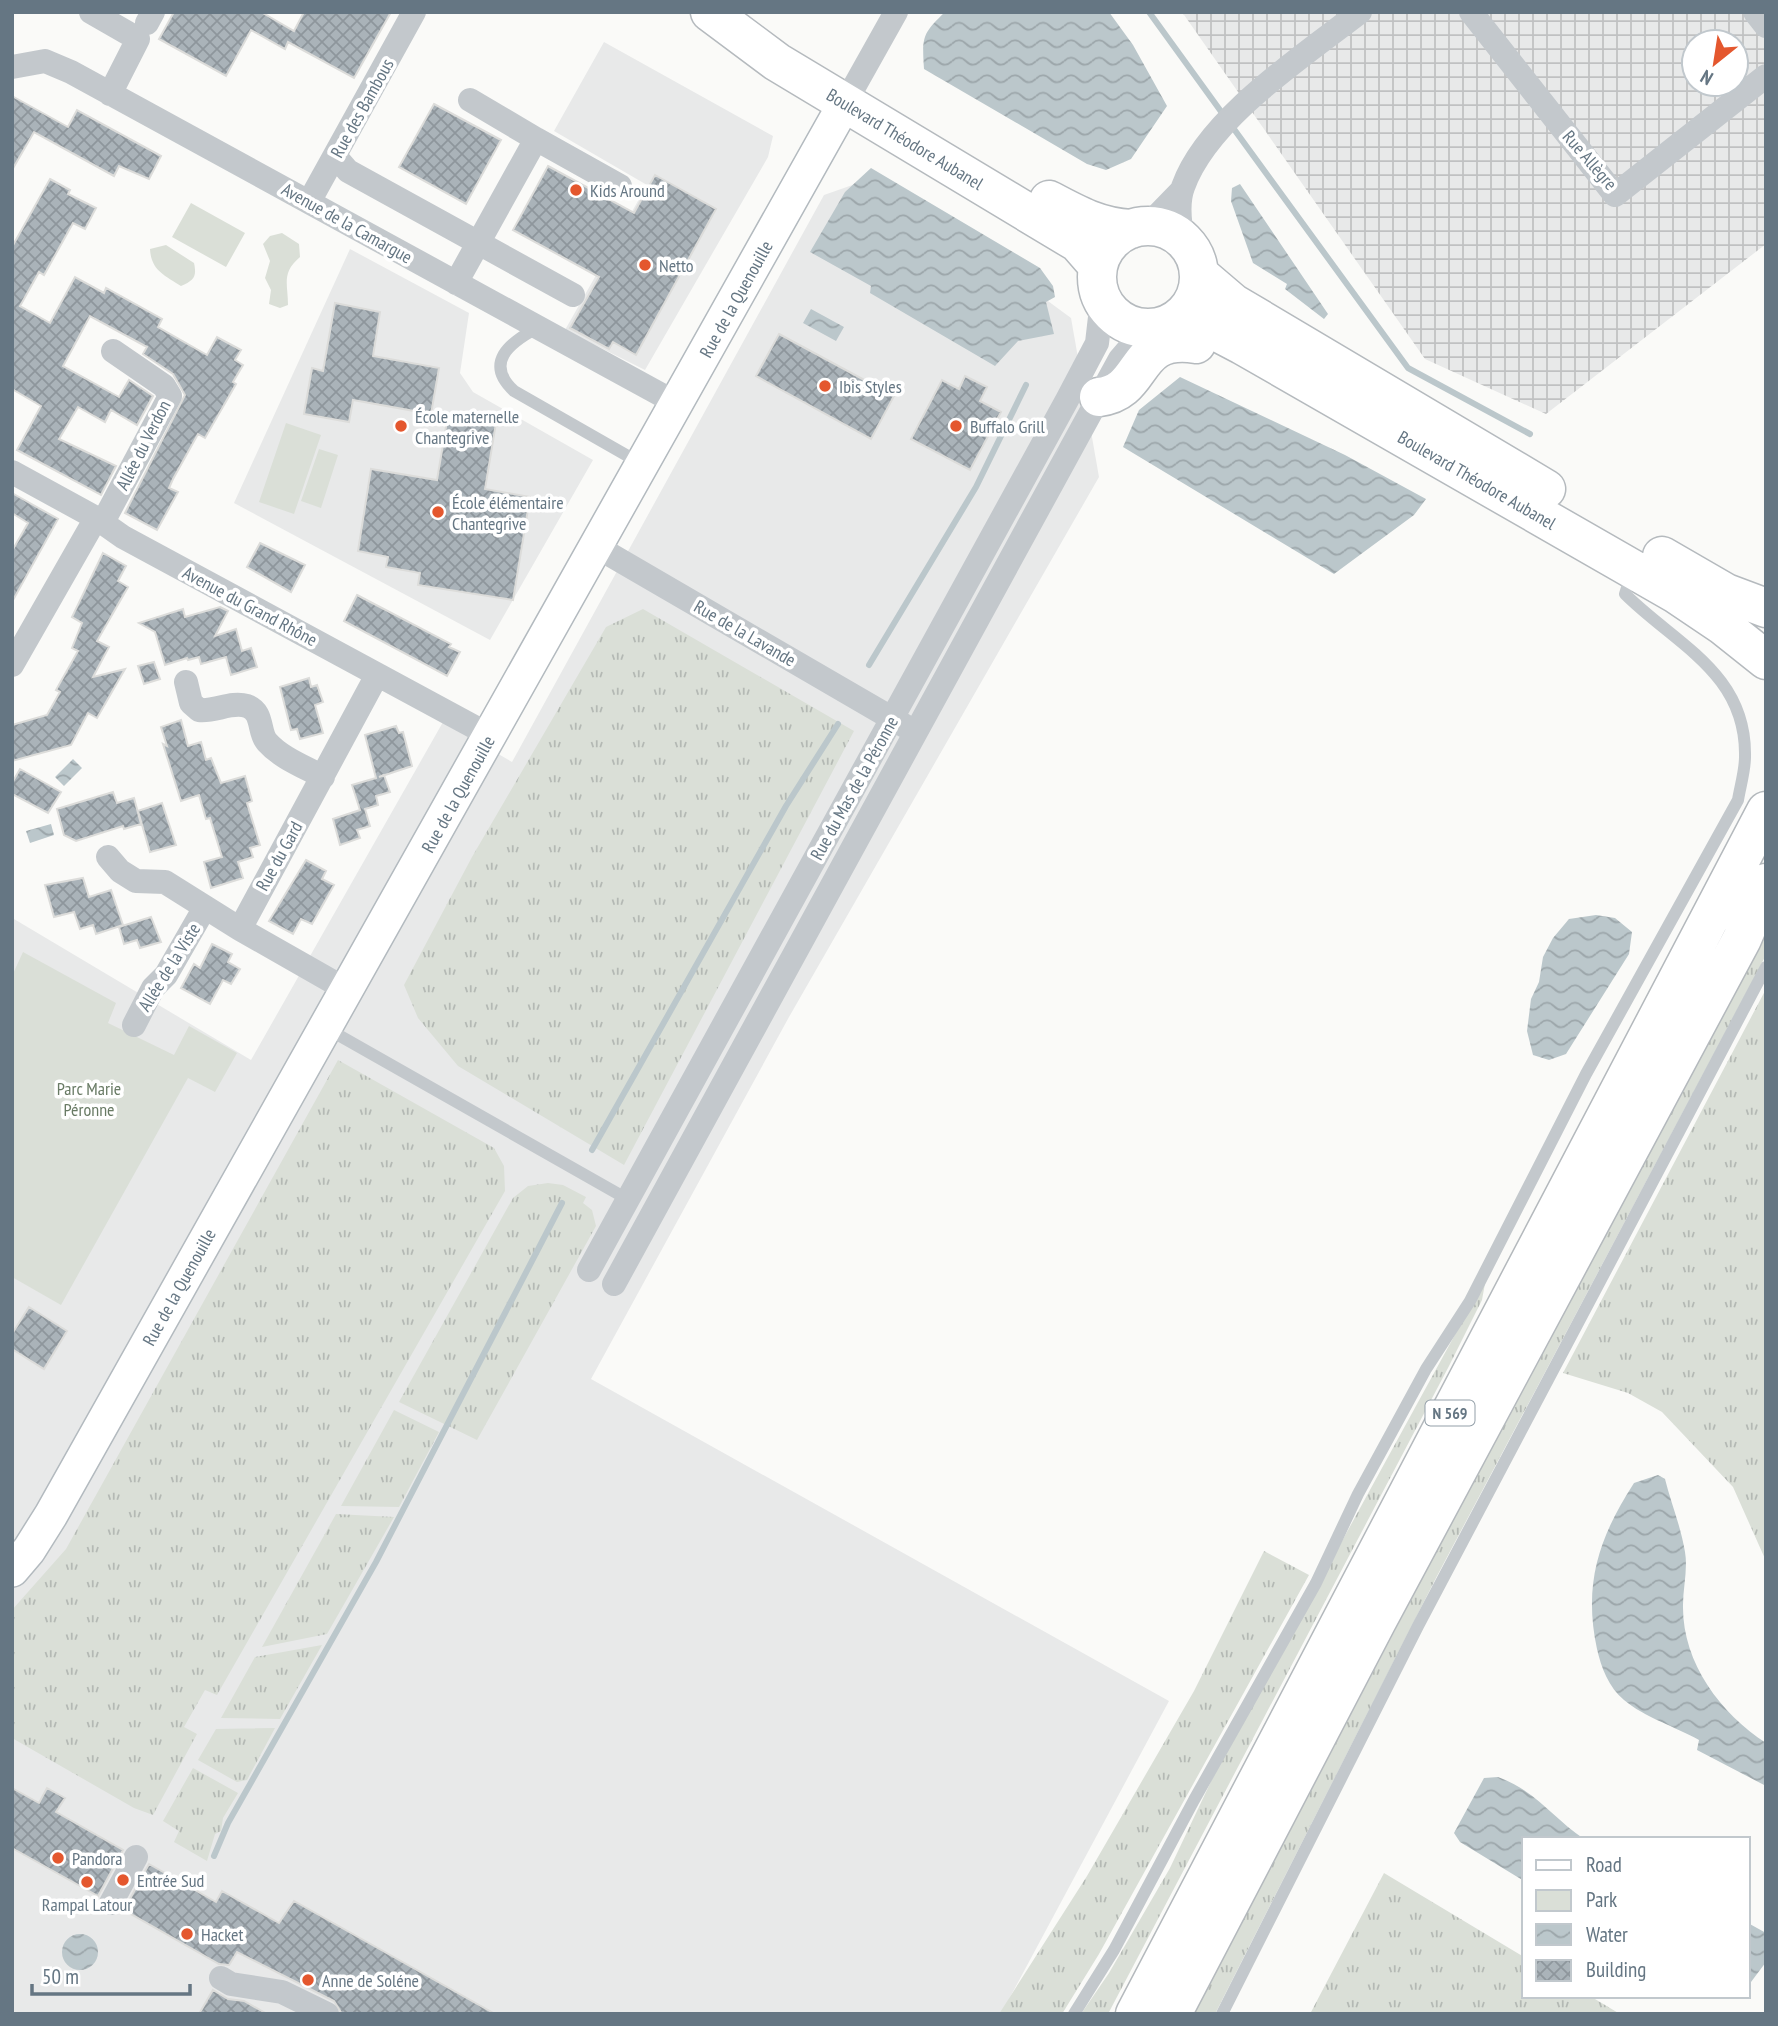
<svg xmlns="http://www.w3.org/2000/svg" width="1778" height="2026" font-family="'PT Sans Narrow',sans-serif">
  <defs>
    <pattern id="industrial-grid" width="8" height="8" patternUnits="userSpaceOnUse" patternTransform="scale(1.75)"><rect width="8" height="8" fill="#e8e9e9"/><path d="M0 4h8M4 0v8" fill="none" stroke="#c0c1c2"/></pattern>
    <pattern id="grass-tufts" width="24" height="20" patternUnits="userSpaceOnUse" patternTransform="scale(1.75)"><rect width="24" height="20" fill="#dadfd7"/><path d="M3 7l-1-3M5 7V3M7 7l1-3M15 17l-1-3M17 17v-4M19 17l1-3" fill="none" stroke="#b4b9b4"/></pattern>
    <pattern id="water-waves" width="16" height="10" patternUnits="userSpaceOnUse" patternTransform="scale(1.75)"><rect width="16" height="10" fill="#bbc7cb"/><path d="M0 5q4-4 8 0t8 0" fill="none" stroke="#9ca6aa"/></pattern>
    <pattern id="building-cross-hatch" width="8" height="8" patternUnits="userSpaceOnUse" patternTransform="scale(1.75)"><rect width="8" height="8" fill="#aab3b9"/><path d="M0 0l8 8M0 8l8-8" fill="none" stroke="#8e969c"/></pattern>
  </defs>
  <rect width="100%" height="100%" fill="#fafaf8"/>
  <path fill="#e8e9e9" d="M604,42L773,136L768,157L645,370L565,330L647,185L554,131Z
    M878,176L1071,318L1099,477L789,1017L591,1379L1169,1701L1001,2014H12L14,919L251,1060L443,722L512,762L824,195Z
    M350,249L469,313L460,373L473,392L593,460L490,640L234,503Z"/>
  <path fill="url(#industrial-grid)" fill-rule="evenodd" d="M1182,12H1766V244L1546,414L1425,359ZM1694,42H1736V84H1694Z"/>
  <path fill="url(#grass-tufts)" d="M643,609L854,731L624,1165L458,1066L418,1018L404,985L472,857L606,627Z
    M1766,915V955L1754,978L1437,1576L1215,2014H1194L1739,974Z
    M1766,989V1561L1733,1487L1662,1412L1628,1393L1563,1373Z
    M338,1060L494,1148L504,1166L505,1191L217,1695L205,1690L184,1727L197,1734L153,1815L134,1808L12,1738V1610L66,1549Z
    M548,1183L563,1185L586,1197L583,1203L592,1210L596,1226L477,1440L399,1402L513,1198L528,1186Z
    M1486,1278L1482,1300L1449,1366L1108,2014H1081L1109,1973L1170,1868L1215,1773Z
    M394,1410L439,1432L399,1507L341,1506Z
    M336,1514L394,1517L327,1634L262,1647Z
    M1264,1551L1309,1575L1099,1954L1062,2014H999L1087,1876L1194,1691Z
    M322,1645L280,1719L221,1718L255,1657Z
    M275,1728L247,1780L237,1782L198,1760L216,1729Z
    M193,1768L238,1793L223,1818L221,1831L215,1834L207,1861L174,1842L179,1831L163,1821Z
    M1384,1873L1524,1957V1996H1590L1620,2014H1310Z"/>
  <path fill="#dadfd7" d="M191,203L245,233L226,267L172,237Z
    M282,233L299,244L300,257C281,273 288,284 288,305L280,308L269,304L271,290L265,278L270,261L263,244L270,236Z
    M166,245L194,263C197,277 194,280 181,286C164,275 151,270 150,249Z
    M286,423L321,435L294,514L259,502Z
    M319,449L338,455L321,508L301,501Z
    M23,952L116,1003L108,1023L174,1055L189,1026L237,1053L215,1092L188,1078L61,1305L12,1277V976Z"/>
  <path fill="url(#water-waves)" d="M945,12H1109L1133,45L1167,106L1131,159L1106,170L1087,164L924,69C922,37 922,34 945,12Z
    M871,168L1040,268L1053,286L1055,297L1046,302L1054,334L1018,341L995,366L870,293L871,286L810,252L845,192Z
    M1240,184L1328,314L1324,319L1285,289L1287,284L1253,263L1231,201L1232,188Z
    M811,309L844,327L836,341L803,323Z
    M1180,377L1345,455L1426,499L1414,515L1334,574L1123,447L1139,410Z
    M73,759L82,768L64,786L55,777Z
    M51,824L54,835L30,843L26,831Z
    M1596,915L1615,918L1632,932L1629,954L1566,1054L1549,1060L1533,1055L1527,1031L1531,999L1539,982L1543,957L1553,938L1569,919Z
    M1658,1475L1665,1479C1671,1503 1681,1527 1685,1552C1688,1569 1683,1588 1683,1605C1682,1662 1720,1713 1766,1743V1786L1697,1750L1699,1740C1676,1727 1644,1717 1624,1700C1609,1688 1601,1667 1597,1649C1583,1584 1599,1537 1634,1483Z
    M1498,1777C1536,1791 1553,1818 1584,1839H1524V1881L1460,1842L1454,1833L1484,1778Z
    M1748,1923L1766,1933V1962L1748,1986Z
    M62 1952a18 18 0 1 1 36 0a18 18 0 1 1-36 0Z"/>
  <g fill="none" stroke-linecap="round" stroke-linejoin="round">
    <path stroke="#bbc7cb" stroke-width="6" d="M1149,12L1225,117
      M1231,125L1408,368L1530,434
      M869,665L976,487L1026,385
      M592,1150L786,806L838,724
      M214,1856L228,1823L376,1562L562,1203"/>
  </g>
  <path fill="url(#building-cross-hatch)" stroke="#dcdcda" stroke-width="2" d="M174,12H261L294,31L304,12H391L354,78L288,42L285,49L251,30L226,76L159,39Z
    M12,96L68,127L77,110L161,156L149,179L119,166L114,176L34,132L12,170Z
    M434,104L501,140L466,204L399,167Z
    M548,166L634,213L655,175L716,209L636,355L613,342L609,349L570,328L599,277L513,230Z
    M50,179L70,190L68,194L96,208L85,229L73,223L44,275L39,272L20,306L50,323L75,277L104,293L106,288L162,319L158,327L207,355L217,337L241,350L235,360L243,365L233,382L236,384L205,438L198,434L173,479L169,488L178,492L157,530L125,513L185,395L173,374L143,354L147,347L90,316L63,366L119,397L129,380L153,396L137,425L111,410L105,422L78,407L59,439L116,466L101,495L17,450L41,406L12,389V247Z
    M335,303L380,312L373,356L439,368L431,414L353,400L349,422L304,414L312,368L323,371Z
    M779,334L894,396L871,439L756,376Z
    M965,376L987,387L980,401L1001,412L970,470L911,439L942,380L959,389Z
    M448,415L496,423L485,489L530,497L513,600L418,585L420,573L386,567L388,557L358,551L371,469L437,480Z
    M12,493L58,519L12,602V551L28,523L12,513Z
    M260,543L305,565L291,592L247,567Z
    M103,553L126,566L118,581L128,587L97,641L109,647L93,677L125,669L97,718L88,713L71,745L12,761V725L47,715L60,692L56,690L78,651L72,648L82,623L72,617Z
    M357,595L451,644L449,647L460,652L447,676L344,621Z
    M220,607L228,611L215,636L236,629L242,651L251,648L257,667L231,675L226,657L201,664L199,657L188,660L187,658L165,665L155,632L139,623L183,609L185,617Z
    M154,662L160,679L144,684L138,666Z
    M309,678L311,687L317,685L323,702L315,705L323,733L300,739L297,729L291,730L280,687Z
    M181,720L188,746L201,742L206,760L211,758L221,783L245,776L252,801L247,803L260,845L250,848L253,857L238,862L243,878L211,888L204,862L222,857L210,818L206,819L199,795L181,801L163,744L167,746L161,727Z
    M396,726L399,733L403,732L412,766L379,777L384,775L390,792L376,796L378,805L365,809L370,826L357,830L360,838L340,845L333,819L360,810L352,785L376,778L365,735Z
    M20,769L61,792L48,813L12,794V783Z
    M113,792L117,803L134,798L141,824L124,829L123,826L76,841L64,835L57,809Z
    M162,803L176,845L150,852L138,811Z
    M306,860L326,871L322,879L334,885L312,924L301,919L293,934L269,921Z
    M83,878L89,897L111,890L123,925L96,934L93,925L80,929L74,912L54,917L45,885Z
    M151,917L161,942L140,948L137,940L124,944L119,927Z
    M212,944L232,954L228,962L240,969L231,984L223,980L210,1004L181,988L194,964L200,968Z
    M29,1307L67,1331L44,1369L12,1349V1334Z
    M12,1788L39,1803L47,1788L65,1798L56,1812L123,1850L98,1896L12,1848Z
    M149,1864L216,1902L222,1891L279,1923L294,1901L495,2014H342L334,2001L237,1952L229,1965L219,1964L124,1910Z
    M213,1990L228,1999L244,2001L267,2014H199Z"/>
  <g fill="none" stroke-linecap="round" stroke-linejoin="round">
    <g stroke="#b3babf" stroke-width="36">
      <path id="secondary" d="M12,1570L29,1550L51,1515L845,103"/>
    </g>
    <g stroke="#b5babe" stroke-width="41">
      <path id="primary" d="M710,12L777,62L1078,243L1098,266
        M1049,200C1077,215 1099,227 1131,229
        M1097 277a51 51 0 1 1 102 0a51 51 0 1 1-102 0Z
        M1199,274L1233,303L1546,489
        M1179,319L1202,324L1242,345L1676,594L1722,625L1766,660
        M1099,397C1147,392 1131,334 1196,344
        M1662,556L1726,593L1766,608"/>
    </g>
    <g stroke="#b4b9bd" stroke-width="41">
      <path id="highway" d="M1135,2014L1766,811
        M1172,2014L1376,1623L1742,939L1766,883"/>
    </g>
    <path stroke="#c3c8cc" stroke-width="12" d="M537,328C509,343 484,363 514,391L640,463
      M326,1028L629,1200
      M1074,2014L1114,1950L1194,1800L1316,1583L1358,1494L1426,1369L1470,1301L1586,1074L1738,800C1740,787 1745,771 1745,757C1747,673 1675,644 1625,594L1631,575
      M1222,2014L1418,1626L1766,967"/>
    <path stroke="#c3c8cc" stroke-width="24" d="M91,12L138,39L110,94
      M1471,12L1615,195L1766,76
      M1755,12L1766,26
      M147,23L153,12
      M12,67L45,61L71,72L678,404
      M470,100L536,139
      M845,103L896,12
      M335,156L348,171L573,295
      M309,202L414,12
      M1147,226L1182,190
      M1183,240C1180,225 1177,203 1183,187C1207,119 1303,56 1360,12
      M456,283L536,139L620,186
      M12,472L96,518L123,537L491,736
      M103,522L170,396L164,386L113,351
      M597,547L905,726
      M12,665L96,518
      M186,682L191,703L199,710C215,712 231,701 247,706C264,712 258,732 267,742C281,758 305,767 323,777
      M108,857L120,871L136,881L165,882L240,929
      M347,990L240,929L377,675
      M134,1025L153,988L166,975L204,909
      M589,1270L1067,400L1097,343L1102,300
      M614,1284L1120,359L1138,338L1151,329
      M111,1903L136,1857
      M221,1978L231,1984L282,1992L327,2014"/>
    <use href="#secondary" stroke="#fff" stroke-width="33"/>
    <use href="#primary" stroke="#fff" stroke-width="38"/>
    <use href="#highway" stroke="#fff" stroke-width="38"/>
  </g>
  <g fill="#e4572e" stroke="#fff" stroke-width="2.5">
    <circle cx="576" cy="190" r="7"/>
    <circle cx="645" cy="265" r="7"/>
    <circle cx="825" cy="386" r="7"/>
    <circle cx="401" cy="426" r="7"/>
    <circle cx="956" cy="426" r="7"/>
    <circle cx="438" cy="512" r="7"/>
    <circle cx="58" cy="1858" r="7"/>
    <circle cx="123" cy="1880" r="7"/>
    <circle cx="87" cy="1882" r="7"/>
    <circle cx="187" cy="1934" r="7"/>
    <circle cx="308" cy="1980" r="7"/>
  </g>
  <g text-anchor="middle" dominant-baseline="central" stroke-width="7" stroke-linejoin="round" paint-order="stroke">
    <rect fill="#fff" stroke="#939fa8" stroke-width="2" x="1425.5" y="1400.5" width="49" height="25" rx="5"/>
    <g font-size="16" font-weight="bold" fill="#657683">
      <text x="1450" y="1413">N 569</text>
    </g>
    <g font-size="18" fill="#657683" stroke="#fff">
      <text transform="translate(362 108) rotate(-61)">Rue des Bambous</text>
      <text transform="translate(905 139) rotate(31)">Boulevard Théodore Aubanel</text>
      <text transform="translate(1590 160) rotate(49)">Rue Allègre</text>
      <text transform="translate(347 223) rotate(29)">Avenue de la Camargue</text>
      <text transform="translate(736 299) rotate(-61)">Rue de la Quenouille</text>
      <text transform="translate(143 445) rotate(-63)">Allée du Verdon</text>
      <text transform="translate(1477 480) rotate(30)">Boulevard Théodore Aubanel</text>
      <text transform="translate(250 606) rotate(28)">Avenue du Grand Rhône</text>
      <text transform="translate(745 633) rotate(30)">Rue de la Lavande</text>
      <text transform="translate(854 788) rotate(-61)">Rue du Mas de la Péronne</text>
      <text transform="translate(458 794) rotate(-61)">Rue de la Quenouille</text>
      <text transform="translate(279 856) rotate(-61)">Rue du Gard</text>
      <text transform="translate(169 967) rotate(-58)">Allée de la Viste</text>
      <text transform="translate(179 1287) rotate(-61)">Rue de la Quenouille</text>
    </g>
    <g font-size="18" fill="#657683" stroke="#fff" text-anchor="start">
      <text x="590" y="190">Kids Around</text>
      <text x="659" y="265">Netto</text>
      <text x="839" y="386">Ibis Styles</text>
      <text x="415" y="416">École maternelle<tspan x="415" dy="21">Chantegrive</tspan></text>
      <text x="970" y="426">Buffalo Grill</text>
      <text x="452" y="502">École élémentaire<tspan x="452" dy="21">Chantegrive</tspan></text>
      <text x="72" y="1858">Pandora</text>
      <text x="137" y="1880">Entrée Sud</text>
      <text x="87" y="1904" text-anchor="middle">Rampal Latour</text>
      <text x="201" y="1934">Hacket</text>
      <text x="322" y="1980">Anne de Soléne</text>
    </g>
    <g font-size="18" fill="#687a64" stroke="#fff">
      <text x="89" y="1088">Parc Marie<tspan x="89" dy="21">Péronne</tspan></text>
    </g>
  </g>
  <rect width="1778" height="2026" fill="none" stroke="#657683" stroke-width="28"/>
  <rect x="1522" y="1837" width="228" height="161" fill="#ffffff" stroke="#c1c8cd" stroke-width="2"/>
  <rect x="1536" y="1860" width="35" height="10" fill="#ffffff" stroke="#c1c8cd" stroke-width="2"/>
  <text x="1586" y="1872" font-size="21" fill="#657683">Road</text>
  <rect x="1536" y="1890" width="35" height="21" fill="#dadfd7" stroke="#c1c8cd" stroke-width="2"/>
  <text x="1586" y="1907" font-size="21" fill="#657683">Park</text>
  <rect x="1536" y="1924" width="35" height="21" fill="url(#water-waves)" stroke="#c1c8cd" stroke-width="2"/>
  <text x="1586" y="1942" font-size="21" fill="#657683">Water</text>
  <rect x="1536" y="1960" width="35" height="21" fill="url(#building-cross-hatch)" stroke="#c1c8cd" stroke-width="2"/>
  <text x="1586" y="1977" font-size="21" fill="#657683">Building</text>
  <g transform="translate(1715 63) rotate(210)"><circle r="33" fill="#ffffff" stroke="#c1c8cd" stroke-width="2"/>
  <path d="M0-5L12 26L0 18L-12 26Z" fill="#e4572e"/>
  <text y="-10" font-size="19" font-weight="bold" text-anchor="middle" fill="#657683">N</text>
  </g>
  <path d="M32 1984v10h158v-10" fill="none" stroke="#657683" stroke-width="3.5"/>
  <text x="42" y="1984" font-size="21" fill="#657683" stroke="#ffffff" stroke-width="5" paint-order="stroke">50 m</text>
</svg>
